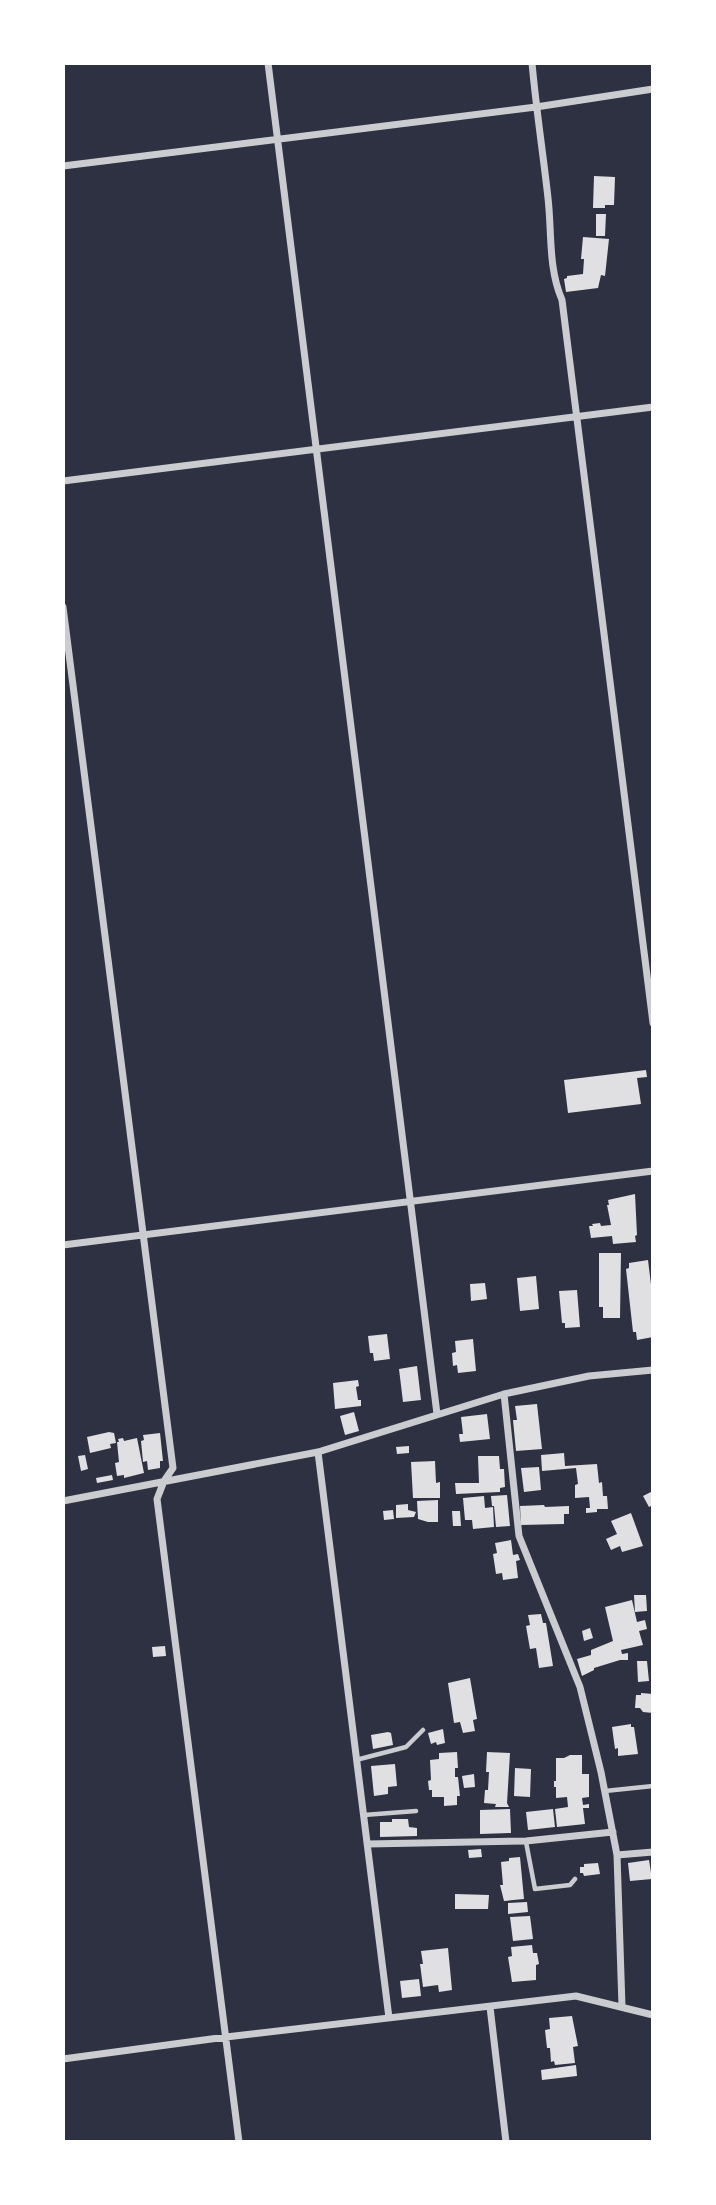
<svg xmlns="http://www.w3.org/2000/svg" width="716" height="2205" font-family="'Noto Sans',sans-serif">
  <rect width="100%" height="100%" fill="#2d3142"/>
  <path fill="#e0e0e3" d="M594,176L615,177L614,205H605V208H593Z
    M596,214H606L605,236H596Z
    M583,237L609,239L605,276L601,275L598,288L566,292L564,279L567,278V276L583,274L584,259H581Z
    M646,1070L647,1077L637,1078L641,1104L568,1113L564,1080Z
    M635,1194L637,1235L635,1236L636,1242L613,1244L612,1236L591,1238L589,1226H593L592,1224L600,1223L601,1226L611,1225L607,1205H609L608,1200Z
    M599,1253H621L620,1318H603V1307H599Z
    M648,1260L653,1301V1337L637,1340L636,1332H633L626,1269L629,1268V1263Z
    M536,1276L539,1309L520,1311L517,1278Z
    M485,1283L487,1299L471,1301L470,1284Z
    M577,1290L580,1327L565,1328V1323H562L559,1291Z
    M387,1334L390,1359L374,1361L373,1353H370L368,1336Z
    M473,1339L476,1371L458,1373L457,1365L453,1366L452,1353L456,1352L455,1341Z
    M417,1366L421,1400L403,1402L399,1369Z
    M358,1380L359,1386L356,1387L358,1400H361V1406L335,1409L333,1383Z
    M537,1404L542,1449L516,1451L513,1420H517L515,1406Z
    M354,1412L359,1431L345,1435L340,1416Z
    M487,1414L490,1439L460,1442L459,1434H463L461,1417Z
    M109,1432L114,1433L116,1443L110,1444L111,1448L90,1453L87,1437Z
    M160,1433L163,1461H160V1468L148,1470L147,1461L143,1462L141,1441L144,1440L143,1435Z
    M123,1438L124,1441L137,1438L144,1473L124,1478V1475L117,1476L115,1463L119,1462L117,1442H119L118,1439Z
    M409,1446V1453L397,1454L396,1447Z
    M564,1453L565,1466L597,1464L599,1483L602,1482L603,1496H607L608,1509H597V1512L586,1513V1508H590L589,1497L575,1498V1485L578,1484L576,1468L542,1471L541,1455Z
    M85,1455L88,1469L81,1471L78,1456Z
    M478,1456H499L500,1469H504L505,1487L500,1488V1492L456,1494L455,1483H479Z
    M435,1461L436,1483L440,1482V1498H413L411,1462Z
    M539,1467L541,1490L524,1492L521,1468Z
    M112,1475L113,1480L97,1483L96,1478Z
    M651,1492L653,1505L649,1507L643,1496Z
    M507,1495L510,1526L496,1527L494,1506H492L491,1496Z
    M484,1496L485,1508L493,1507L494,1527L473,1529L472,1520H465L463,1498Z
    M438,1500V1522H428L418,1519L417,1501Z
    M408,1504V1510L416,1512L414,1517L396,1518V1505Z
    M544,1505L545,1507L569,1506V1514H564V1524L521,1525L520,1506Z
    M393,1510L394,1519L384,1520L383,1511Z
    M452,1511H460L461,1526H453Z
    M631,1513L643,1546L622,1552L620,1546L611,1550L606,1539L617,1534L611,1521Z
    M511,1540L513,1555L518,1554L520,1560L516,1561L518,1578L503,1580L502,1573L496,1574L493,1554L497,1553L495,1543Z
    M634,1595H646L647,1611L635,1612Z
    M632,1600L637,1622L645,1620L647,1629L639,1631L643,1645L621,1650L622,1654L628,1653V1660H620L594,1668V1670L582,1676L577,1659L591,1655V1650L613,1641L605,1607Z
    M541,1614L543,1623H546L553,1666L539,1668L536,1648L530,1649L526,1626L530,1625L528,1615Z
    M590,1628L593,1638L584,1641L582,1631Z
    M165,1646L166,1656L153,1657L152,1647Z
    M637,1661H647L649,1681L638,1682Z
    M470,1678L477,1719L473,1720L475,1731L463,1733L460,1722L454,1723L448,1683Z
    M641,1693L653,1694V1713L643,1712L640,1708H635L636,1695H641Z
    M631,1724V1727H634L638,1754L618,1756V1748L615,1749L612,1727Z
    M443,1729L445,1743L437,1745L436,1742L431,1744L428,1733Z
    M388,1732L391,1733L393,1745L373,1749L371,1735Z
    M457,1752L458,1768H455V1777H458L460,1796H457V1805L444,1806V1797H432V1790H429L428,1781L431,1780L430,1760L439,1759V1753Z
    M487,1752L510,1753L507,1803L509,1807H495L496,1804L484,1803L485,1790H488L489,1772H486Z
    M570,1755H582V1774H589V1797L582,1798L583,1805L589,1804V1808H583L585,1824L557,1827L555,1809L568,1807L567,1797L556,1798V1787H554V1781H556V1758H564Z
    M395,1764L397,1786L388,1787V1794L374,1796L371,1766Z
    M515,1768L531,1769L530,1797L514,1796Z
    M474,1774L475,1787L464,1788L462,1776Z
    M510,1809L511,1833L480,1834V1810Z
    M553,1809L555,1827L528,1830L526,1812Z
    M392,1819H408L409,1827L417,1828V1836L380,1837V1822H392Z
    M481,1849L482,1857L469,1858L468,1850Z
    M520,1857L524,1899L504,1901L500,1885H503L501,1862L509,1861V1858Z
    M649,1860L652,1879L630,1881L628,1863Z
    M598,1863L600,1874L584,1876L583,1873H580V1867H584V1864Z
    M455,1894L489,1895L488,1909H455Z
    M527,1902L528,1912L508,1914V1903Z
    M530,1916L533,1939L513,1941L510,1917Z
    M532,1945L533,1953H537L539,1964L536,1965V1980L512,1982L508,1957L512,1956L511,1947Z
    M448,1948L452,1990L439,1992L438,1985L423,1987L420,1964H423L421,1951Z
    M419,1979L421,1996L402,1998L400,1981Z
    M572,2016L578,2046L573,2047L575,2063L555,2065L554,2061L551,2062L550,2048H547L545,2030L550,2029L549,2018Z
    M576,2065L577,2076L542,2080L541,2070Z"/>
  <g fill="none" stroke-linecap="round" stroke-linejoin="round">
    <path stroke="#caccd0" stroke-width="4.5" d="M356,1760L406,1747L423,1730
      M605,1791L653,1786
      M364,1815L416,1811
      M526,1842L535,1889L570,1885L575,1879"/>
    <path stroke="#caccd0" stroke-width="7" d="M268,63L437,1414
      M532,63C536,108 543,153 548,198C552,232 548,268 562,300L653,1023
      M63,166L536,107L653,89
      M63,481L653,407
      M63,607L173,1468L164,1481L157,1499L239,2142
      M63,1245L653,1171
      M504,1394L519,1536L580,1687L601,1772L617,1855L622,2006
      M318,1452L389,2018
      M63,1501L318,1452L504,1394L589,1376L653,1370
      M368,1844L526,1841L613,1832
      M617,1855L653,1852
      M490,2007L506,2142
      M63,2059L226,2037L576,1996L653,2015"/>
  </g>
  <rect width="716" height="2205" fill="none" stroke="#ffffff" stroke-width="130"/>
</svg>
